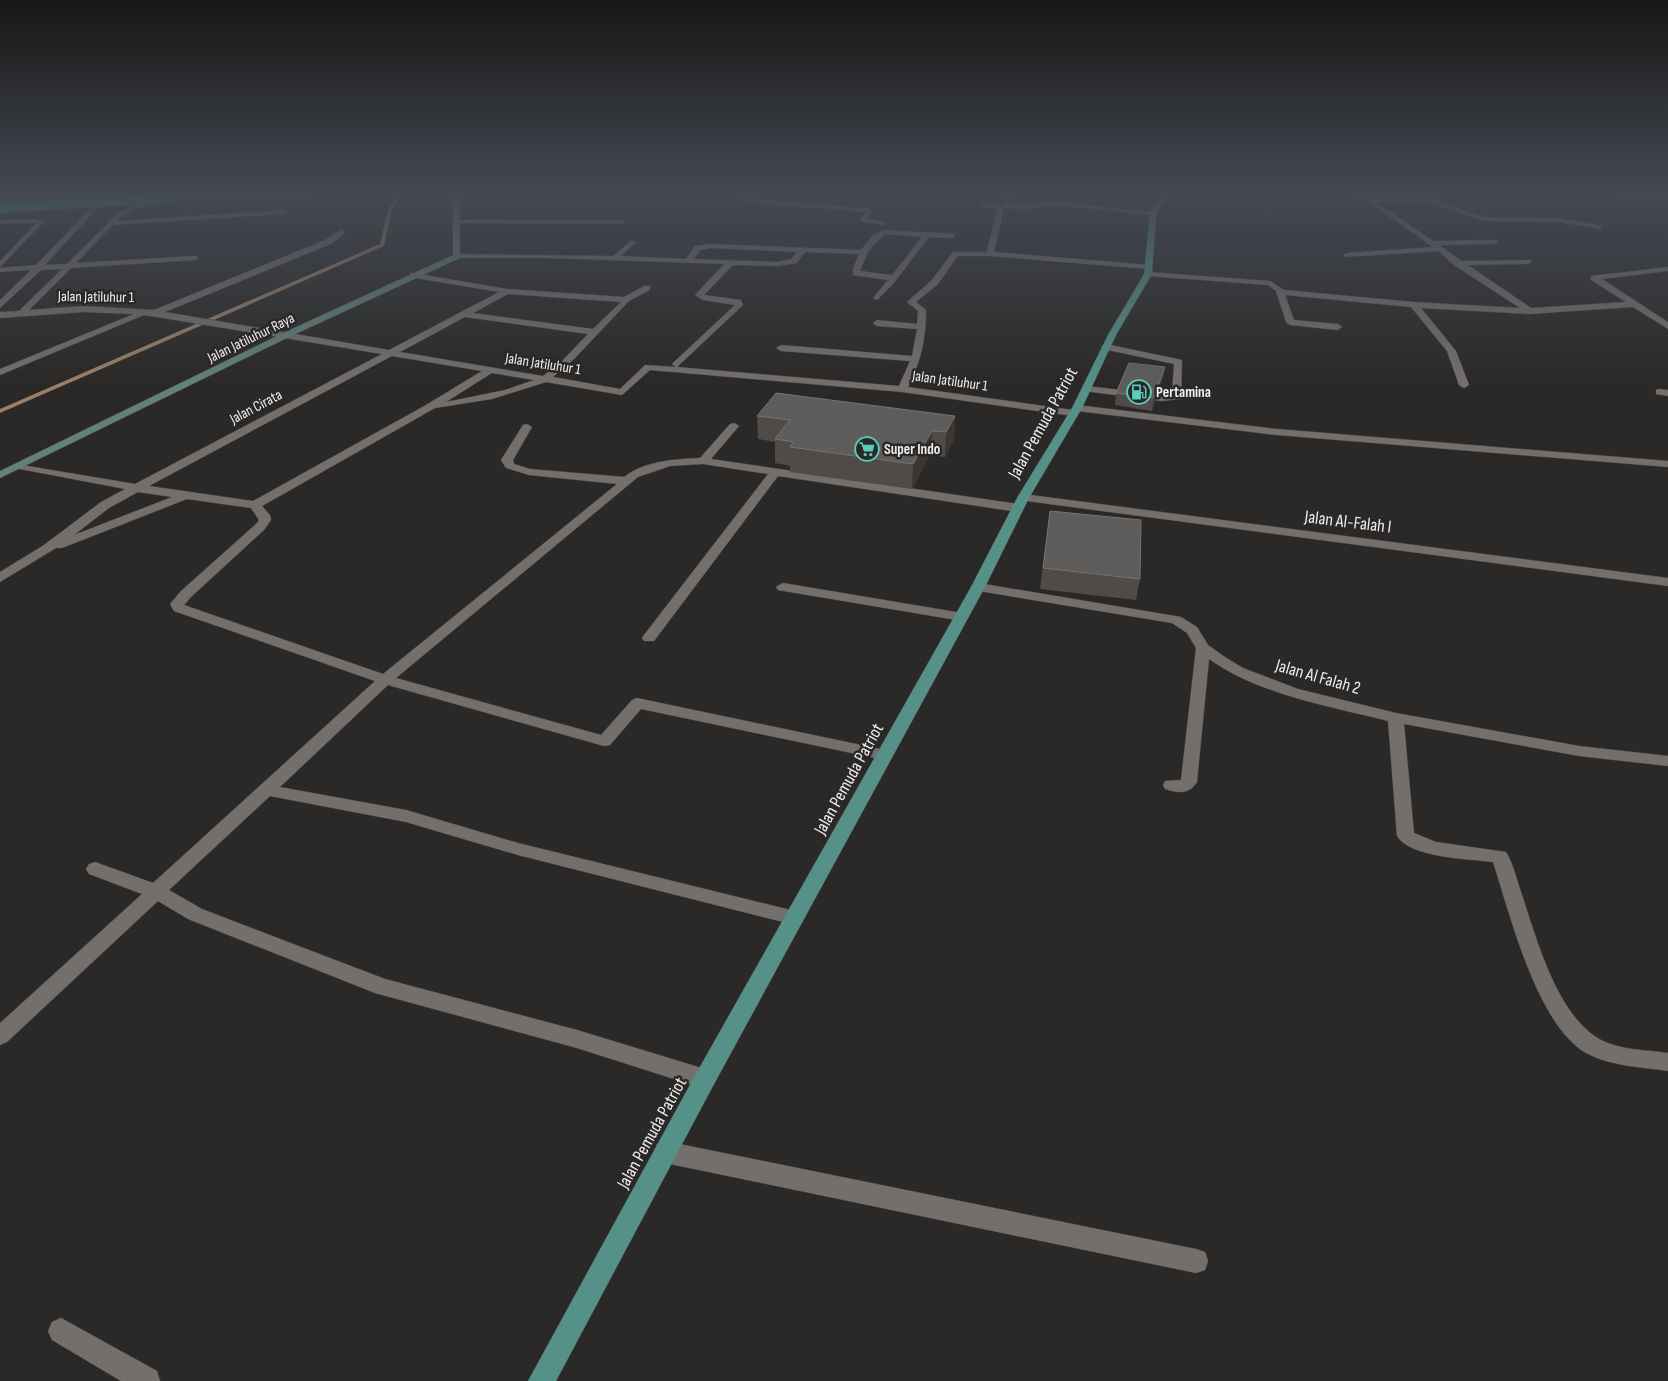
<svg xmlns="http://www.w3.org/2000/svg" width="1668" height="1381" font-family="'Sofia Sans Condensed',sans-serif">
  <rect width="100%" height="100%" fill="#2b2927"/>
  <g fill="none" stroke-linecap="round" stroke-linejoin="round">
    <path fill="#997f67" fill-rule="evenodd" d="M400,193L402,194L392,209L384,246L0,413V409L380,244L388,209Z"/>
    <path fill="#74502f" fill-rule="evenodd" d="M55,191H134L127,195L0,202V194Z"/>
    <g stroke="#484645" stroke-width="1">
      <path id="lane" d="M754,191H761L747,199L867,208L872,212L867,219L886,223L883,225L860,221L865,212L741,202L743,197Z
        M1007,191H1013L1009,206L1006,208L1003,206Z
        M1106,344L1182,360L1181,399L1161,401L1084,391V387L1087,386L1161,395L1172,394L1174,364L1103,349L1101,347Z
        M783,583L962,613L969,617L962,621L778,590L776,587Z
        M665,1141L1196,1249L1205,1252L1208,1261L1205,1270L1196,1273L665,1163L657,1160L654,1152L657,1144Z"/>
    </g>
    <g stroke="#484645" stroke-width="1">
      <path id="street" d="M1353,191H1360L1370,198H1429L1484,217L1558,218L1602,226L1600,229L1558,222L1483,221L1428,202H1376L1433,241L1495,240L1499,242L1495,244L1439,245L1462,261L1531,260L1532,262L1528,264L1468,265L1531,308L1626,302L1591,280V276L1668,267V271L1602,279L1668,322V329L1633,307L1529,314L1421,308L1456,351L1469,385L1464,388L1459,385L1447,351L1411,307L1285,295L1294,320L1338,324L1342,327L1338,330L1290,325L1286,322L1276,291L1268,285L1148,276L1144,274L1148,272L1270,281L1284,290L1414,302L1520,308L1454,265L1438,251L1344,257L1343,255L1347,253L1433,247Z
        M164,199L166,202C149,206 130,207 117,221L284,210L287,212L284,214L113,225L76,263L195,256L199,258L195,260L71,268L29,310L83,306L154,310L325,240L342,229L345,233L331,244L165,312L389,350L499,292L410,277V273H413L507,289L624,297L644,286H650V290L629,301L574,359L553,377L620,389L645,365L676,367L672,364L674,362L735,305L703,300L695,295L724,264L547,258H457L453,256L454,254L613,256L632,240L636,242L621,256L686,259L695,246L711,244L861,250L872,236L884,230L956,234L953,238L929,237L893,284L877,300L873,298L888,280L853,275V268L859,254L805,252L797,263L778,266L733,265L704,295L741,300L743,305L677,367L899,386L910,361L781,351L776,348L781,345L912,356L917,329L877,326L873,323L877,320L917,324L918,311L907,302L931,281L953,252H987L997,208L982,207L980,204L1026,205L1054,201L1156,213L1153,215L1054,205L1026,209L1004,208L994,252L1149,265L1153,267L1149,269L990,256H958L937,285L916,302L926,310C926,338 921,362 908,387L1073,410V406L1077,405L1277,429L1668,461V467L1277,435L1077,411V415L1073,416L902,392L650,370L622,395L546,382L492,399L435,408L262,506L270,515L271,520L264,530L191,597L184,605L383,674L617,484L529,475L506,468L501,460L523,425L527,424L532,427L513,460L514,464L530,469L624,477C644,461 675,459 700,458L730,424L734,423L739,426L711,459L1018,504L1024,508L1018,512L778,476L654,641H644L642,638L644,635L768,474L703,464L670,466L638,477L396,678L601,735L632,700L637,698L885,750L891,751L893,755L891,759L885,760L641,709L610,745L604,746L388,685L280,787L406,810L518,843L795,911L802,913L804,918L802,923L795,925L518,855L406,822L270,796L169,890L202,909L385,979L577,1030L705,1069L713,1072L716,1079L713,1086L705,1089L577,1048L375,993L188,919L158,901L7,1042L0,1045V1023L142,894L89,874L86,869L89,864L95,862L153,883L375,681L174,611L170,604L181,591L256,524L259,520L251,508L187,499L62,548H56L0,582V572L44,545L101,502L125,489L20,469L16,468V464L135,484L382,354L144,315L0,375V369L134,314L83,312L0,318V312L19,311L62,269L41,270L0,308V300L31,270L0,272V268L36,265L95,204L100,205L45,265L67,264L118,213L135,205ZM885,234L922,237L892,275L860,271L869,250ZM711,248L797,252L791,259L778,262L694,259L700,250ZM508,294L621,302L593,329L473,313ZM465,317L588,334L561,362L543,376L400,352ZM392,356L482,371L426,405L253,501L149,486ZM492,373L534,380L505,390L446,402ZM138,492L172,497L74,535L109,508Z
        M35,219L44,222L0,267V261L36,223L0,224V220Z
        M456,220H622L625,222L622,224L454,223Z
        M1659,389L1668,390V396L1656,394V390Z
        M1023,494L1668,578V586L1019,500V496Z
        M978,583L1181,617L1197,627L1208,645L1225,657L1243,668L1298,689L1396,713L1579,746L1668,756V766L1579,756L1404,724L1414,833L1436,842L1506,852C1514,865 1517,881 1522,895C1537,940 1557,1016 1601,1040C1620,1050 1647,1050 1668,1053V1071C1641,1067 1610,1066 1586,1053C1537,1025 1510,914 1493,862C1470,859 1410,858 1397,836L1388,721C1329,706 1260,695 1209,659L1197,782C1189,795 1178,793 1165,789L1163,785L1165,781L1181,780L1196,648L1187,633L1172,623L973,590L971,587Z
        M61,1318L157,1371L160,1381H121L52,1340L48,1331L52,1322Z"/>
    </g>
    <g stroke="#484645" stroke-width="1">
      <path id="secondary" d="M118,191H124L110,206H106Z
        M453,191H459L460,258L289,337L0,478V471L283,333L453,255Z"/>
    </g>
    <g stroke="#484645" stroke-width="1">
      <path id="primary" d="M320,191H350L259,198L256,196Z
        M1165,191H1171L1156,213L1152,274L1116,335L1082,408L1029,498L985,587L713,1086L556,1381H528L697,1072L971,587L1017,498L1072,408L1108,335L1144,274L1150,213Z
        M133,202L131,205L0,213V209Z"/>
    </g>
    <g stroke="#484645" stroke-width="1">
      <path id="highway" d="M0,191H30L0,194Z"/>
    </g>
    <use href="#lane" fill="#726f6d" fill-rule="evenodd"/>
    <use href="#street" fill="#726f6d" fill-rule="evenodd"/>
    <use href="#secondary" fill="#64807a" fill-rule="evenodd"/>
    <use href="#primary" fill="#559188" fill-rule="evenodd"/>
    <use href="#highway" fill="#42a79a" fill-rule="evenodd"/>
    <g stroke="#484645" stroke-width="8" stroke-linecap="butt">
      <path id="highway-bridge" d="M0,207L278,191"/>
    </g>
    <use href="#highway-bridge" stroke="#42a79a" stroke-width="8"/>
  </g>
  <path fill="#4e4b49" d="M1603,191H1668V198L1628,199Z
    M1165,367L1163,379L1152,411L1115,405L1116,393Z
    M757,416H955L954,440L945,457L930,455L912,489L790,472V466L775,463V442L758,439Z
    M1050,511L1140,579L1136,600L1040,589Z"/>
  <path fill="#393634" d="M1165,367L1163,379L1152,411L1154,398Z
    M955,416L954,440L945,457L946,432Z
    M932,431L930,455L912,489L913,464Z"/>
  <path fill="#5f5d5b" stroke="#767371" d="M1129,363L1165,367L1154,398L1116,393Z
    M776,393L955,416L946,432L932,431L913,464L790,447L794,442L775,439L790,420L757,416Z
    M1050,511L1141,520L1140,579L1043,568Z"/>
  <linearGradient id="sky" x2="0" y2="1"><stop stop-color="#181715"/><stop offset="0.5" stop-color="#444952"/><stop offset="1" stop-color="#444952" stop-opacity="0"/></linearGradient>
  <rect width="1668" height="384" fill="url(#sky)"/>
  <defs>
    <g id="fuel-ring" transform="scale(1.25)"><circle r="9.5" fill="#2b2927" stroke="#59cebf" stroke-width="1.5"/><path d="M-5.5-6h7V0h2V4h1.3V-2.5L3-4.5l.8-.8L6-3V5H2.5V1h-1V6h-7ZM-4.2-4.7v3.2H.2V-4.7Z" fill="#59cebf"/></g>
    <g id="supermarket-ring" transform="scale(1.25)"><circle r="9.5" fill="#2b2927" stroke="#59cebf" stroke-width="1.5"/><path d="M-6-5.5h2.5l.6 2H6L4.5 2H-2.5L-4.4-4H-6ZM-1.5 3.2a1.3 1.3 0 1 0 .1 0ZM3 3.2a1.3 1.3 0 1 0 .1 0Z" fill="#59cebf"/></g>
  </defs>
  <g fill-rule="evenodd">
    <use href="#fuel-ring" x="1139" y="392"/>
    <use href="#supermarket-ring" x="867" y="449"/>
  </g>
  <g text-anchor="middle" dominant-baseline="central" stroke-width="5" stroke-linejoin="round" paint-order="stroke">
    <g font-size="15" fill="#eeedeb" stroke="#2b2927">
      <text transform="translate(96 297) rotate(1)">Jalan Jatiluhur 1</text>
      <text transform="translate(251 338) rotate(-26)">Jalan Jatiluhur Raya</text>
      <text transform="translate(543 364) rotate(9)">Jalan Jatiluhur 1</text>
      <text transform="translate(950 381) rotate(8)">Jalan Jatiluhur 1</text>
      <text transform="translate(256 407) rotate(-28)">Jalan Cirata</text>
    </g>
    <g font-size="15" font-weight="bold" fill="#eeedeb" stroke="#2b2927" text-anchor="start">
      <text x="1156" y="392">Pertamina</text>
      <text x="884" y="449">Super Indo</text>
    </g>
    <g font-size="18" fill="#eeedeb" stroke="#2b2927">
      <text transform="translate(1043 423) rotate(-61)">Jalan Pemuda Patriot</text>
      <text transform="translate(1348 522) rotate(7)">Jalan Al-Falah I</text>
      <text transform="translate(1318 677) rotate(16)">Jalan Al Falah 2</text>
      <text transform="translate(849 779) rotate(-61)">Jalan Pemuda Patriot</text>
      <text transform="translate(652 1133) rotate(-61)">Jalan Pemuda Patriot</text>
    </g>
  </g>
</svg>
